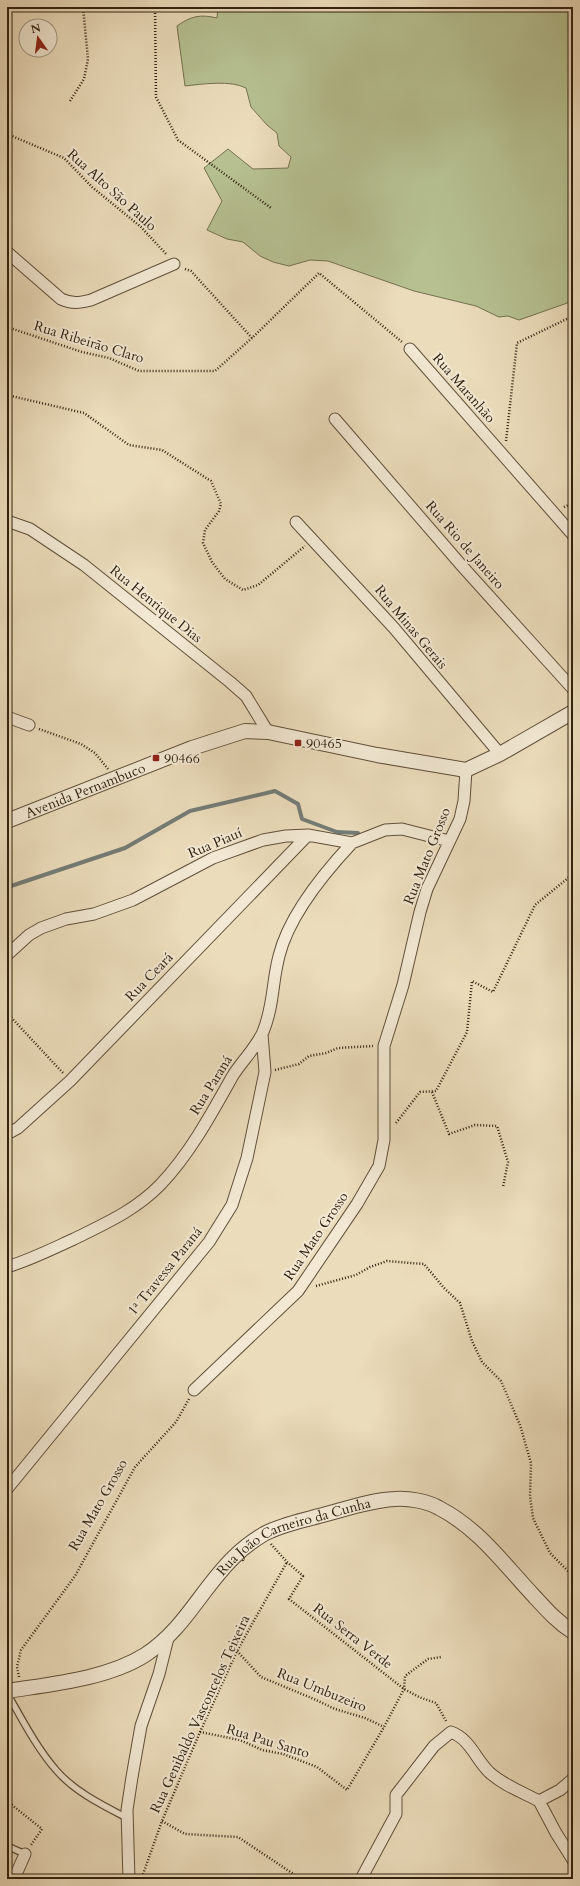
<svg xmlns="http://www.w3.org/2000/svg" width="580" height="1886" font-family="Cardo,serif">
  <rect width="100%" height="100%" fill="#ebdcbb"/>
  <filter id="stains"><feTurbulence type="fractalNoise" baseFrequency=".005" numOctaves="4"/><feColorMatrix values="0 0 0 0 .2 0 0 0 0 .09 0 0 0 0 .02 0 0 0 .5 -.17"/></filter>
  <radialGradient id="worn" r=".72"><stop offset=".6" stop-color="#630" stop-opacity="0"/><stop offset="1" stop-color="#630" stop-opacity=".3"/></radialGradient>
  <path fill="#b6c091" stroke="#747150" d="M218,7H573V301L519,320L508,316L499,317L476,306L414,291L328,261L310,260L289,266L273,262L260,256L243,242L227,239L207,230L222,201L204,168L228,149L253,169L288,168L291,157L279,146L277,133L267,125L251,107L246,88C231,80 202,84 185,86L177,26C191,16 200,14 217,18Z"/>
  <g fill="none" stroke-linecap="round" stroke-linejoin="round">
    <path stroke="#737c77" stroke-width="4" d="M11,886L125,848L190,811L275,791L298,804L302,819L337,832L358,833"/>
    <g stroke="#60503b" stroke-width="8">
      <path id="service" d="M7,1693C22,1719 36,1747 56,1770C75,1792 102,1805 127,1818
        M7,1846L25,1854"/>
    </g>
    <g stroke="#60503b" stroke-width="13">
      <path id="minor" d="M7,252L61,299C72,304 79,303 91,300L174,264
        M410,349L573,535
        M335,419L462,566L573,689
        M7,521L30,529L84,565L230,682L246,696L268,732
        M296,522L394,628L500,754
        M7,717L29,725
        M7,955L29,935L41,928L66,919L94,914L133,900L213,858L263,840L286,836L308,835L352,843L385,830L402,829L449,841
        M7,1134L18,1128L70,1081L308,835
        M7,1267C30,1260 52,1249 74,1239C104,1224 136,1210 160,1185C189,1155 212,1113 232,1077C241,1062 256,1048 263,1032C274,1005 272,982 279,956C289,915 324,873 352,843
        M194,1390L298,1291L357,1204L379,1166L384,1140V1046L403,985L420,912L427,889L460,819L464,801L466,770
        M7,1489L209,1242L232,1205L247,1158L265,1072L262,1034
        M539,1801L556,1833L573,1860
        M539,1801L560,1790L573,1779
        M14,1879L25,1854
        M129,1879L127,1810L132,1777L141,1726L159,1674L168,1638
        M361,1879L396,1814V1795L434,1746L451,1732C470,1739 475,1758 489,1772C503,1785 522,1792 539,1801"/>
    </g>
    <g stroke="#60503b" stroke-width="16">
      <g id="tertiary">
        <path id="s1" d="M7,821L192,748L245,731L268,732L377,755L466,770L500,754L573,712"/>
        <path id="s2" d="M7,1691C51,1684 107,1679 145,1655C185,1629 201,1589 234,1557C242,1549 254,1540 264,1534C280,1525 301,1521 319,1516C343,1510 370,1500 395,1499C408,1498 427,1501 439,1508C478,1528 503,1563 533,1595C545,1608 557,1622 573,1632"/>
      </g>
    </g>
    <path stroke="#312210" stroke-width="2.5" stroke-dasharray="1 2" stroke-linecap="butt" d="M155,7L156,97L178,140L271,208
      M70,101L84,79L88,59L83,7
      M7,134L64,158L92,187L141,227L167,255
      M185,269L191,271L252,338
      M7,327L82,352L109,358L139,371H215L252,338L319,273L402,342
      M7,395L84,413L129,445L162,450L211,481L221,504L219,511L205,530L203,543L212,562L225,579L243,590L258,585L305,546
      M506,441L517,343L573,316
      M564,507L573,503
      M39,729L81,744L95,753L108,769
      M7,1013L63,1073
      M275,1070L299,1064L309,1056L326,1053L338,1048L373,1046
      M432,1092L449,1134L475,1125L497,1126L508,1162L503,1187
      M396,1123L420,1092L436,1091L467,1032L472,981L493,992L535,905L573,874
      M316,1286L356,1275L370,1267L387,1261L424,1264L444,1288L460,1303L472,1341L482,1362L501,1381L520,1425L531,1463L530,1496L533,1518L550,1553L573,1576
      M271,1544L287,1562L303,1576L289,1599L404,1689L419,1697L436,1703L446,1721
      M237,1651L261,1677L314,1699L335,1709L365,1718L384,1727
      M19,1677L17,1667L21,1650L75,1576L135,1467L176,1422L189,1399
      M200,1732L240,1740L262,1750L283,1754L317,1767L347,1790L384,1727L404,1689L405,1676L428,1659L441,1657
      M7,1801L42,1829L31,1845
      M162,1821L185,1834L238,1837L301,1879
      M142,1877L162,1821L200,1732L237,1651L287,1562"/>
    <use href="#service" stroke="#f2e8d3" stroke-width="5.5"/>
    <use href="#minor" stroke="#f2e8d3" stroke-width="11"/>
    <use href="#tertiary" stroke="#f2e8d3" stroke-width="14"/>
  </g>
  <g fill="#8f2418" stroke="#f2e8d3" stroke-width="1.5">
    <rect x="294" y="739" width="8" height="8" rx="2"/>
    <rect x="152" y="754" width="8" height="8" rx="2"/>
  </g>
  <g text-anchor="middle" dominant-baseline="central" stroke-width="4" stroke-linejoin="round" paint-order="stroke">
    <g font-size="14" fill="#312210" stroke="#f2e8d3">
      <text transform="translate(112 190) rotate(42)">Rua Alto São Paulo</text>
      <text transform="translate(89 342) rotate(17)">Rua Ribeirão Claro</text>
      <text transform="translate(464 388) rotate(49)">Rua Maranhão</text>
      <text transform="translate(465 545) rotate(49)">Rua Rio de Janeiro</text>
      <text transform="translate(156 604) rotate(39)">Rua Henrique Dias</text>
      <text transform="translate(411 627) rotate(50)">Rua Minas Gerais</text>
      <text stroke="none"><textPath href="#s1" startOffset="84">Avenida Pernambuco</textPath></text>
      <text transform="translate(215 843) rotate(-23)">Rua Piauí</text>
      <text transform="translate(427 856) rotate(-68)">Rua Mato Grosso</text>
      <text transform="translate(149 977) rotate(-46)">Rua Ceará</text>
      <text transform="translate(211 1085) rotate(-58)">Rua Paraná</text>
      <text transform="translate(316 1236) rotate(-56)">Rua Mato Grosso</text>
      <text transform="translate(165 1271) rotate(-51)">1ª Travessa Paraná</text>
      <text transform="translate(98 1505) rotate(-60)">Rua Mato Grosso</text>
      <text stroke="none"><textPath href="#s2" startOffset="340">Rua João Carneiro da Cunha</textPath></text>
      <text transform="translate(353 1636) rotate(38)">Rua Serra Verde</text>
      <text transform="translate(322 1690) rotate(22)">Rua Umbuzeiro</text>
      <text transform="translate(200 1714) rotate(-65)">Rua Genibaldo Vasconcelos Teixeira</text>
      <text transform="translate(268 1741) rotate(17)">Rua Pau Santo</text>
    </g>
    <g font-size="14" fill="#312210" stroke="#f2e8d3" text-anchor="start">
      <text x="306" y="743">90465</text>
      <text x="164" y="758">90466</text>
    </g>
  </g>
  <rect width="580" height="1886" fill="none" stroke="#ebdcbb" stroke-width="24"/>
  <rect x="8" y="8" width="564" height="1870" fill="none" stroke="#312210" stroke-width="2"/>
  <rect x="12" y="12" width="556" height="1862" fill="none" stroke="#312210"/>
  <g transform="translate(38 38) rotate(346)"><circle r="19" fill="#f2e8d3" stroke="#a59985"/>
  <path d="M0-3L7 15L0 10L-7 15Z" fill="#8f2418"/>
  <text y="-6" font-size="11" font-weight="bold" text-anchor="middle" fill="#312210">N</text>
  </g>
  <rect width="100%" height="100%" filter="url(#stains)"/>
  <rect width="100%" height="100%" fill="url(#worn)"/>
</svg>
